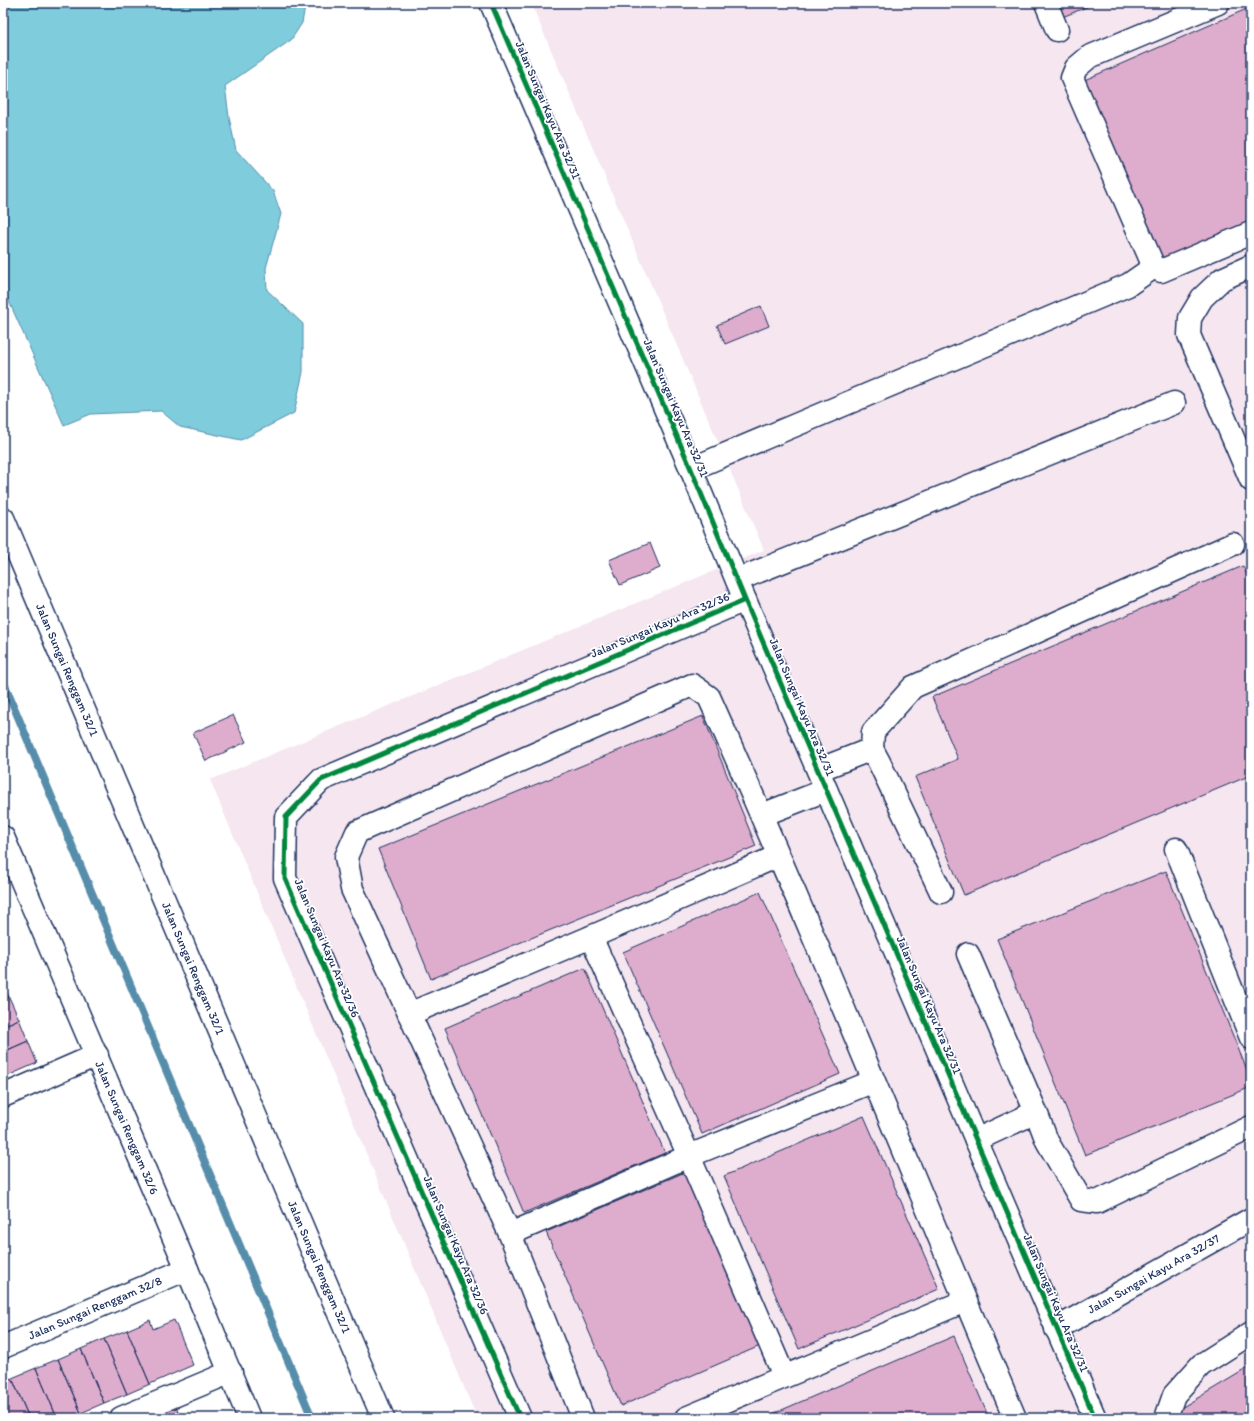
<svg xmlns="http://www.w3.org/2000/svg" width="1254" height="1421" font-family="Itim,sans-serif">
  <rect width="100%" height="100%" fill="#fff"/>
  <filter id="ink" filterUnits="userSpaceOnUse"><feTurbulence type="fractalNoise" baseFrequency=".025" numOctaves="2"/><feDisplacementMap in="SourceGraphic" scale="8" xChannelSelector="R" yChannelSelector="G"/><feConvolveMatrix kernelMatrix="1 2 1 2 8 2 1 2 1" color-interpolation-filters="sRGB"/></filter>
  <g filter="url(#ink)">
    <path fill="#f5e6f0" d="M531,3H1251V1418H477L210,780L764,550Z"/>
    <path fill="#7fccdd" stroke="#578daa" d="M3,3H304L305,7L302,23L291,40L225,86L229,117L236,150L273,191L281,214L266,268L267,290L303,324V372L294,413L241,440L180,427L161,411L91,414L64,425L3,288Z"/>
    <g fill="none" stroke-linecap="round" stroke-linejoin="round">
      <path stroke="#578daa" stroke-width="8" d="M3,681L312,1418"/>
    </g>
    <path fill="#deadcd" stroke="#1b2f5e" d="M1054,3H1096L1060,18Z
      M1251,7V223L1159,263L1080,82Z
      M761,306L769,326L725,344L717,325Z
      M650,543L660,568L620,585L609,560Z
      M1243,566L1251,585V775L964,895L915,777L958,759L932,697Z
      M233,715L246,742L206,761L193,733Z
      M703,716L756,846L431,979L378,849Z
      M1166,871L1251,1080V1087L1085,1155L997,939Z
      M760,892L840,1074L702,1134L623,952Z
      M585,968L665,1153L524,1213L445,1028Z
      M3,982L9,997L3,1000Z
      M9,997L19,1019L3,1026V1000Z
      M19,1019L28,1041L3,1052V1026Z
      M28,1041L37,1063L3,1078V1052Z
      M864,1116L939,1289L799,1349L724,1176Z
      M685,1172L760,1346L621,1406L546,1232Z
      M150,1320L153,1329L174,1320L193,1365L150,1384L127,1330Z
      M127,1330L150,1384L127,1394L104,1339Z
      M954,1336L989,1418H763Z
      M104,1339L127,1394L104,1403L81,1349Z
      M81,1349L104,1403L81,1413L58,1359Z
      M58,1359L81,1413L70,1418H57L36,1368Z
      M1251,1366V1418H1173L1171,1414Z
      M36,1368L57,1418H29L12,1378Z
      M12,1378L29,1418H3V1382Z
      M175,1404L181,1418H154L152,1414Z"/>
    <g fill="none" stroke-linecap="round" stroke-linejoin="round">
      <g stroke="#1b2f5e" stroke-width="25">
        <g id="minor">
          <path d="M491,3L691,469L745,600L1095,1418"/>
          <path d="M1046,3L1057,30"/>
          <path d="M1251,266L1222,279L1202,298L1190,318L1189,335L1251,480"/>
          <path d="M1154,267L1161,271L1251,233"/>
          <path d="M691,469L1128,285L1154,267L1072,78L1076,68L1089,57L1218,3"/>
          <path id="s1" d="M3,518L383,1418"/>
          <path d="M737,580L1174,403"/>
          <path d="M872,749L873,732L913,687L1233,544"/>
          <path d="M818,770L872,749L879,762L941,892"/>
          <path d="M762,815L826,790"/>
          <path id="s2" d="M3,837L187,1269L249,1418"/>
          <path d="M1176,849L1251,1038"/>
          <path d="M591,937L689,1156L784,1376"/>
          <path d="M968,954L1036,1112"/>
          <path d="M409,1014L591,937L778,856"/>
          <path d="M874,1081L689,1156L510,1234L352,889L346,857L357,832L692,685L709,697C816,935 913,1178 1015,1418"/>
          <path d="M3,1096L97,1055"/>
          <path d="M976,1140L1036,1112L1047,1141L1081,1200L1097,1202L1251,1127"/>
          <path d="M510,1234L583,1418"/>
          <path id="s3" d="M1056,1329L1251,1219"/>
          <path id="s4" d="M3,1347L187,1269"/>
          <path d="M121,1418L231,1372"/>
          <path d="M520,1418L285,878L286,817L321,780L745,600"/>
          <path d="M686,1418L965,1301"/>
          <path d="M1166,1418L1174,1395L1201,1365L1251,1333"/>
        </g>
      </g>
      <use href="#minor" stroke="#fff" stroke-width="22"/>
      <g stroke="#fff" stroke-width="8">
        <path id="cycleway" d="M491,3L691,469L745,600L1095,1418
          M520,1418L285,878L286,817L321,780L745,600"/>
      </g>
      <use href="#cycleway" stroke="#00873e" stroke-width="5"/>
    </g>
  </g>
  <g text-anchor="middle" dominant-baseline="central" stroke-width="3.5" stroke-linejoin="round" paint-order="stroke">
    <g font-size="12" fill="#1b2f5e" stroke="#fff">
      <text transform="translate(548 110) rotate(67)">Jalan Sungai Kayu Ara 32/31</text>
      <text transform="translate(676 408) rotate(67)">Jalan Sungai Kayu Ara 32/31</text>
      <text transform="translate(660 625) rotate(-23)">Jalan Sungai Kayu Ara 32/36</text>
      <text stroke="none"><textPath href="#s1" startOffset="165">Jalan Sungai Renggam 32/1</textPath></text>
      <text transform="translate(802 707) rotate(67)">Jalan Sungai Kayu Ara 32/31</text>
      <text transform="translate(327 948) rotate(67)">Jalan Sungai Kayu Ara 32/36</text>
      <text stroke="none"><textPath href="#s1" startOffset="489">Jalan Sungai Renggam 32/1</textPath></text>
      <text transform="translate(929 1005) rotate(67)">Jalan Sungai Kayu Ara 32/31</text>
      <text stroke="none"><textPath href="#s2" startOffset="316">Jalan Sungai Renggam 32/6</textPath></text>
      <text transform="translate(456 1245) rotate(67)">Jalan Sungai Kayu Ara 32/36</text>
      <text stroke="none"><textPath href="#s1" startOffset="813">Jalan Sungai Renggam 32/1</textPath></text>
      <text stroke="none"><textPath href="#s3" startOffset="112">Jalan Sungai Kayu Ara 32/37</textPath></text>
      <text transform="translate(1056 1303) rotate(67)">Jalan Sungai Kayu Ara 32/31</text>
      <text stroke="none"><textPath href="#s4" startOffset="100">Jalan Sungai Renggam 32/8</textPath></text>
    </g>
  </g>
  <rect width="1254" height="1421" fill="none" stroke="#fff" stroke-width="16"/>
  <rect x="8" y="8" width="1238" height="1405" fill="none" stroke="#1b2f5e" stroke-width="1.5" filter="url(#ink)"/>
</svg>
